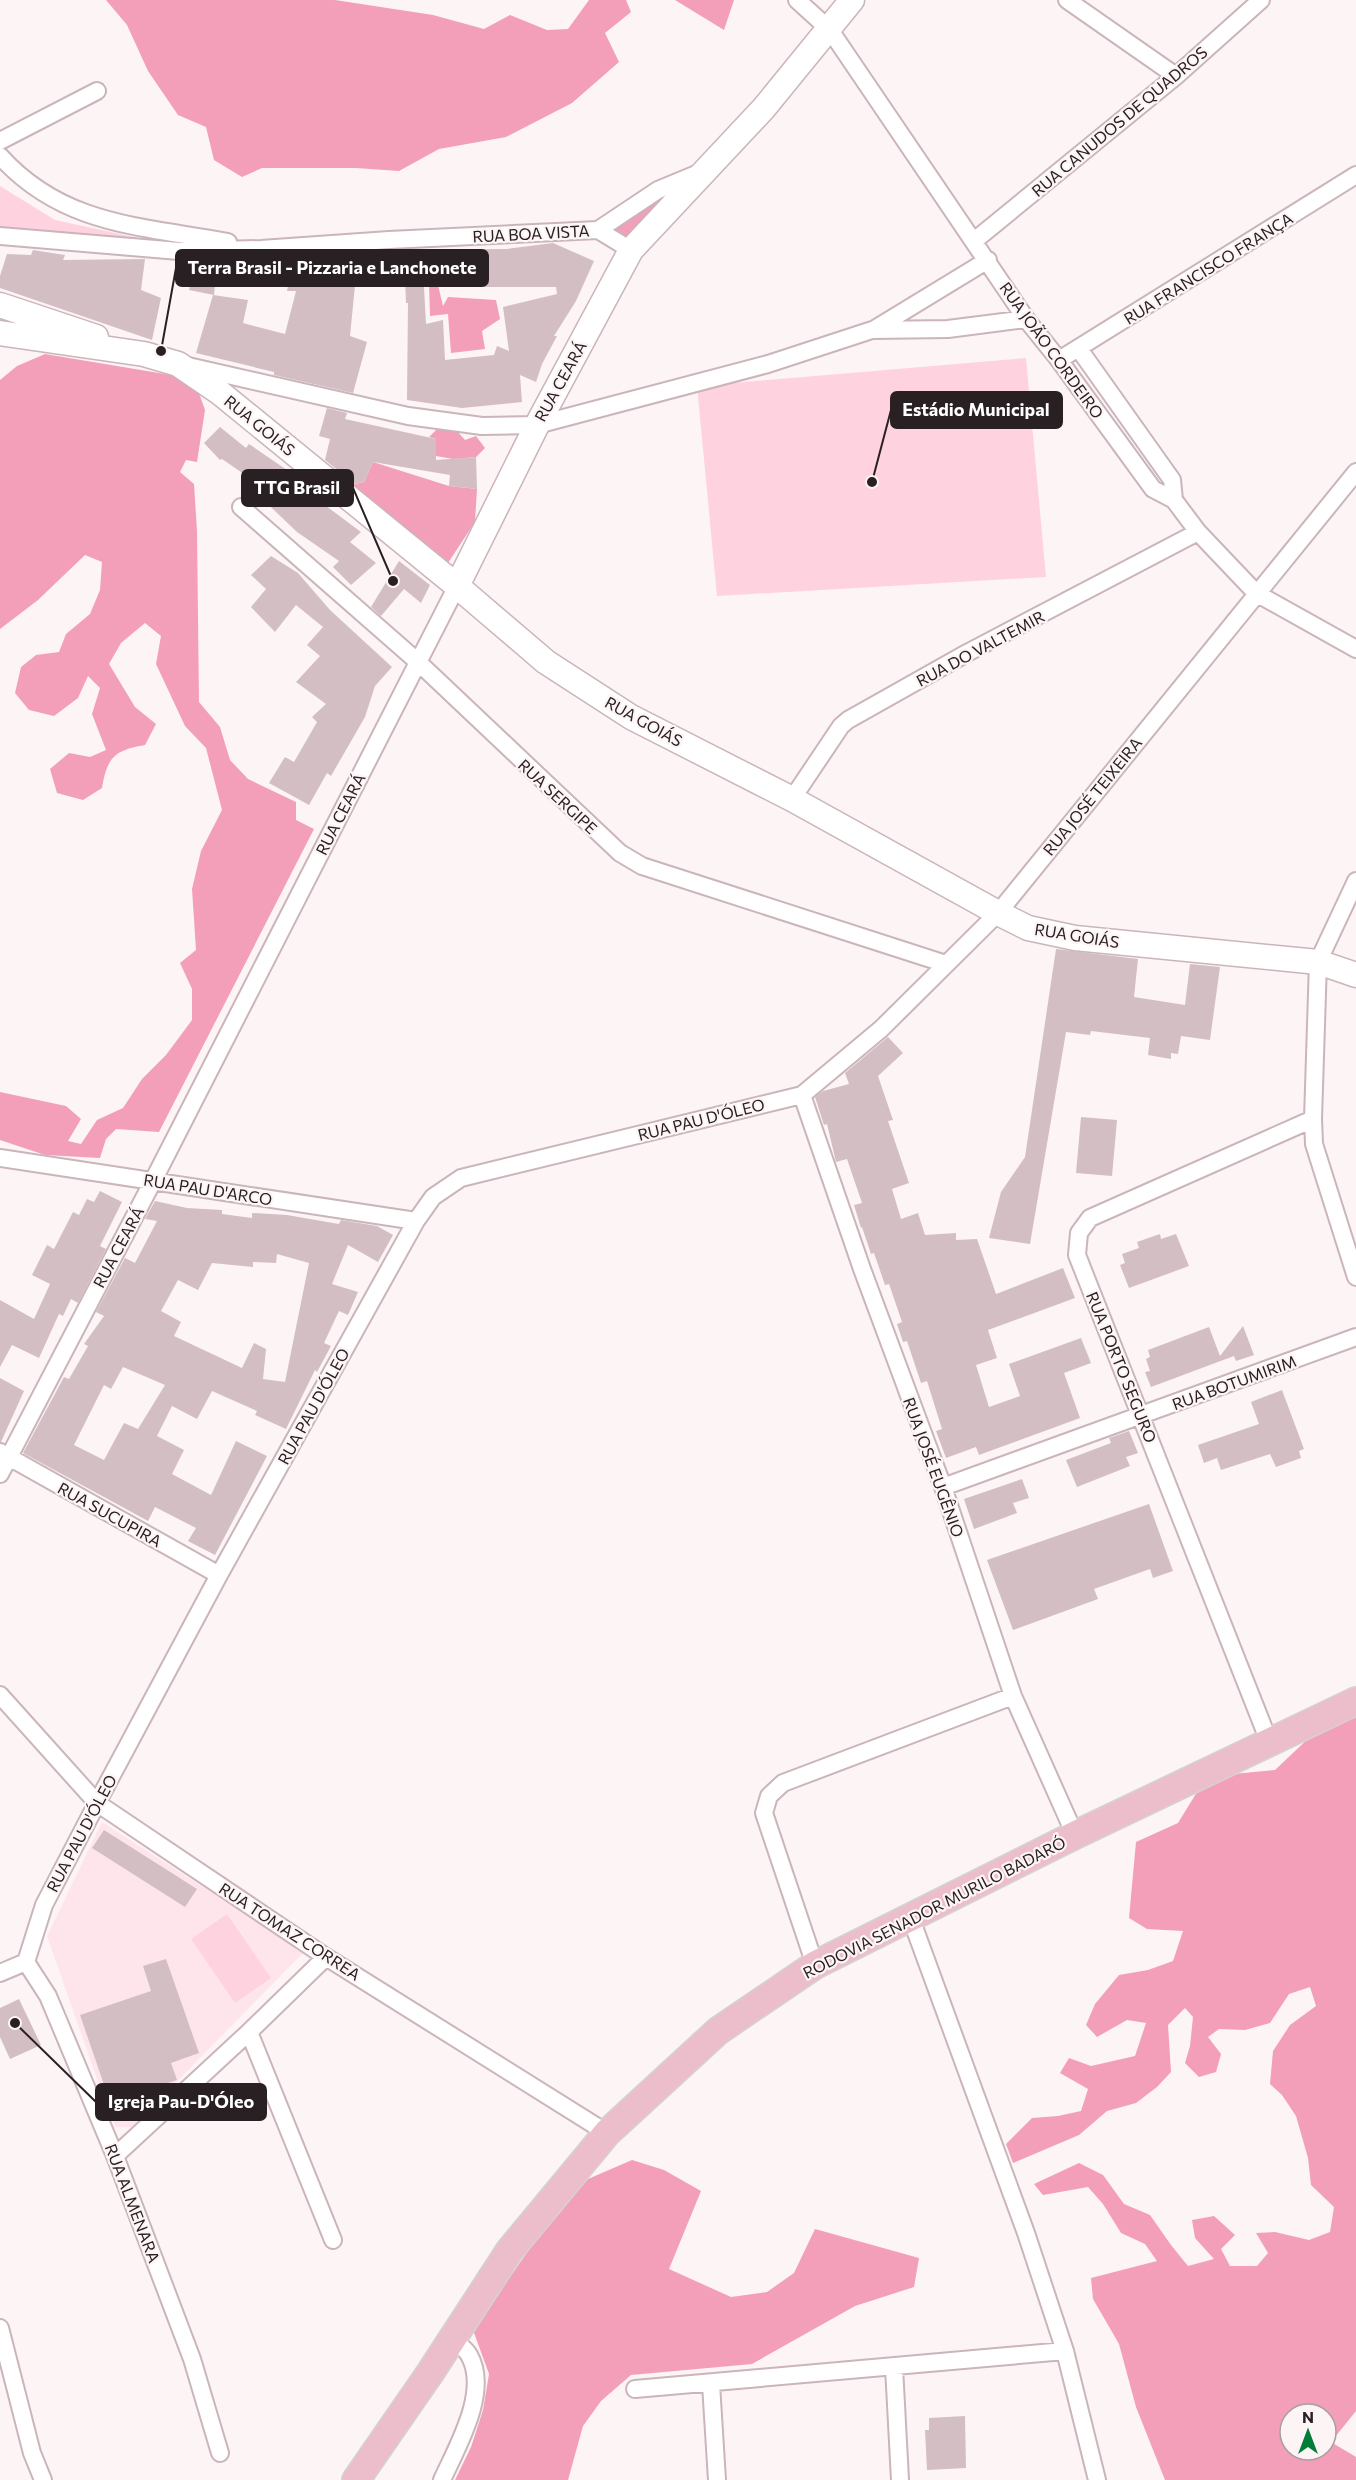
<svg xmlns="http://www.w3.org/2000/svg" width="1356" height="2480" font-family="Commissioner,sans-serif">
  <rect width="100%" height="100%" fill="#fdf4f6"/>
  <path fill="#fee5ec" d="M102,1822L304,1952L132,2127H116L110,2116L47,1936Z"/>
  <path fill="#fed3df" d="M0,186L55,220L176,246L0,230Z
    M1026,358L1046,577L717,596L697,386Z
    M227,1914L271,1978L235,2003L191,1939Z"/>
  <path fill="#f39fb9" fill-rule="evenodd" d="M106,0H335L433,15L484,29L510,15L547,30L568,29L589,0H626L631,12L605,33L619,62L572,103L506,137L439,149L399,171L356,168H262L242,177L214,160L206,127L178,115L148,71L127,25Z
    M675,0H734L724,30Z
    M665,195L629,241L612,231Z
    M437,281L443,306L448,297L496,300L500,319L482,331L485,349L451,353L448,314L430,316L429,283Z
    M45,354L177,376L199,393L205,410L197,462L186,460L180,472L194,484L197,531L199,702L220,727L230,760L248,779L296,802V820L314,829L159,1132L116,1129L106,1139L100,1158L45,1155L0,1140V1092L66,1106L81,1119L68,1141L81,1144L97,1120L123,1108L142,1079L166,1055L192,1020V989L180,963L196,950L192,889L201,851L222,810L206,748L185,726L156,664L161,636L145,623L121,643L109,664L135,707L156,724L145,745C115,750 107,757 102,788L83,800L57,793L50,769L69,753L90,757L106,750L92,714L100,688L88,676L78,698L54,716L29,710L15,693L21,667L36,655L59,652L66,634L90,614L100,590L102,562L85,555L38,600L0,629V380L17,366Z
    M448,428L457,431L465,440L476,436L485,448L476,457L453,459L436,456V439L429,437L436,430Z
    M373,462L449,486L477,489L475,522L444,569L346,486L364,482Z
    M1356,1712V2411L1331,2442L1356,2457V2480H1165L1136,2407L1119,2344L1093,2299L1091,2278L1157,2261L1145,2244L1121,2233L1103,2204L1088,2187L1043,2195L1034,2184L1079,2163L1103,2175L1124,2204L1150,2215L1171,2245L1188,2266L1214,2259L1195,2238L1192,2220L1214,2216L1235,2235L1221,2249L1230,2266H1257L1268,2253L1256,2233L1275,2232L1309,2240L1330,2232L1334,2207L1311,2185L1308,2158L1296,2116L1282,2095L1270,2084L1273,2051L1290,2025L1316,2006L1310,1987L1289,1994L1270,2023L1245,2030L1219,2029L1208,2037L1221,2054L1216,2072L1199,2077L1185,2063L1190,2046L1193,2017L1185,2008L1168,2025L1171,2072L1157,2087L1136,2103L1107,2111L1079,2135L1013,2163L1006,2144L1032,2118L1058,2116L1081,2111L1088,2089L1060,2073L1069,2058L1091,2066L1135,2056L1146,2023L1127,2020L1097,2037L1086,2025L1095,2004L1119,1975L1148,1970L1173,1961L1183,1931L1147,1929L1129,1918L1136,1842L1178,1823L1197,1792L1233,1774L1275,1770L1313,1734ZM1290,2414H1326V2450H1290Z
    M632,2160L664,2170L701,2191L669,2269L731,2297L767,2292L794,2273L815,2229L919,2258L914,2287L855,2306L752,2364L631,2375L601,2401L583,2426L568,2480H455L471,2447L483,2410L489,2374L473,2330L547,2224L588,2179Z"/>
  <path fill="#d3bec4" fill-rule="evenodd" d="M553,243L594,261L576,301L554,336H557L542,364L536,382L520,375L522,402L462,408L407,400L408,303H406L404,250L507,249ZM424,287H556L557,294L503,307L509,351L497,346L494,355L445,360L443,320L426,324Z
    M33,250L65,255L63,260L145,259L141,290L161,298L152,340L0,288V276L7,254L31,255Z
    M331,263L357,265L350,336L367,342L353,393L274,375V372L196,353L213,295L248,300L243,323L285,334L296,291H287L292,266L330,267Z
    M217,264L214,295L189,290L195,267Z
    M327,408L347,413L345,419L436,439V460L476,457L477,489L449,486L450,475L373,462L364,482L355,484L325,460L330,439L319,436Z
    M220,427L246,448L249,444L319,492L310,494L361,532L350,542L376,563L351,585L333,567L339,561L297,532L254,491L260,485L222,459L220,460L204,443Z
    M271,556L298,573L330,610L392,667L375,686L365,717L331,776L327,773L309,805L269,783L285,757L294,762L317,722L312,717L326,704L296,682L320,656L307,645L323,627L296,605L275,632L251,607L266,589L251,575Z
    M399,561L430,585L421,603L404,589L381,616L371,607Z
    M1056,949L1138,959L1134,997L1185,1005L1190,964L1220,967L1210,1040L1181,1036L1178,1054L1171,1053V1059L1148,1055L1150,1038L1091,1031L1090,1035L1066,1032L1030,1244L989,1238L1001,1192L1025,1157Z
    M888,1037L903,1053L878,1076L893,1120L888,1121L909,1183L892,1189L901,1219L918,1213L925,1235L956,1233V1240L977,1239L996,1294L1063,1268L1075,1298L988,1330L997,1358L976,1365L989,1407L1020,1396L1009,1364L1081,1338L1091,1363L1064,1373L1080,1418L979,1455L976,1447L946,1458L936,1431L942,1429L927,1381L921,1383L907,1341L903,1342L897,1324L902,1322L889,1284L885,1285L874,1253L871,1254L862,1227L861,1228L854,1205L862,1203L847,1159L836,1162L827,1124L824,1125L815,1097L823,1091L849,1084L845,1073Z
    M1081,1117L1117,1120L1112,1176L1076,1173Z
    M100,1191L122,1202L100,1246L106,1249L78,1303L71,1299L63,1316L59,1314L39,1358L12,1345L0,1367V1300L34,1319L50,1284L32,1275L47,1245L54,1249L73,1212L79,1215L87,1199L94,1202Z
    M155,1201L187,1208L222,1210V1214L252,1218V1213L287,1215L339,1224L341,1220L377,1226L393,1235L378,1262L348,1245L332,1284L358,1292L348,1315L339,1311L324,1343L331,1346L317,1372L315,1370L286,1429L255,1415L257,1411L212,1391L197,1419L172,1406L157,1436L184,1450L172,1474L211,1495L236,1441L267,1456L215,1555L188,1541L196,1528L155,1507L148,1521L23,1453L64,1377L69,1379L88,1346L84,1344L104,1316L96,1312L125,1258L135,1263L157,1221L145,1219ZM277,1254L309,1263L285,1382L263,1379L266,1349L254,1343L242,1368L174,1336L181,1322L161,1311L178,1280L198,1290L212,1263L253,1267V1262L276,1263ZM123,1367L165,1385L138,1429L124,1423L104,1460L74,1445L104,1385L111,1389Z
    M1160,1234L1161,1239L1176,1234L1189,1266L1129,1288L1120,1265L1125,1263L1122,1254L1139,1248L1137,1242Z
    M1243,1326L1254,1355L1236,1361L1234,1356L1151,1387L1145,1372L1150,1371L1146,1359L1150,1357L1148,1350L1209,1327L1220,1356Z
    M0,1378L24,1391L1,1442H0Z
    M1282,1390L1304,1449L1299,1451L1301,1458L1276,1467L1270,1454L1221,1470L1217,1458L1204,1463L1198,1445L1259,1424L1251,1402Z
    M1129,1431L1138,1453L1126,1457L1130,1466L1077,1487L1066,1460L1111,1443L1109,1438Z
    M1022,1479L1029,1498L1013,1503L1017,1513L974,1529L964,1499Z
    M1149,1504L1173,1571L1153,1578L1150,1569L1094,1589L1098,1599L1013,1630L987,1560Z
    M104,1830L197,1889L185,1907L92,1848Z
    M166,1959L199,2053L171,2063L177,2080L110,2102L80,2015L151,1991L143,1966Z
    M19,1999L41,2045L10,2059L0,2037V2008Z
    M965,2416L966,2468L927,2470L925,2430H929V2418Z"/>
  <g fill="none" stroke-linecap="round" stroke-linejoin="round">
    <g stroke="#cab5ba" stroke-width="20">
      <path id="street" d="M797,0L830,30L1026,319L1059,360L1153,489L1174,500L1198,532L1256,593L1356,649
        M1067,0L1176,76
        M0,141L97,91
        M0,156C63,226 142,226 228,242
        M598,230L631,250
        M0,236L179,251L261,249L389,240L598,230L658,190L699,173
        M974,241L1176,76L1261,0
        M873,330L988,260
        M1079,349L1172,480L1174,500
        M1059,360L1356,175
        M188,366L408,416L482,426L537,425L768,364L872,330L948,329L1026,319
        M241,507L418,662L620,853L642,866L946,964
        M792,799L841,726L848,720L967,653L1198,532
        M1356,881L1318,962L1313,1119L1314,1144L1356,1277
        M802,1095L862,1269L943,1487L1013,1696L1075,1835
        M0,1158L416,1221
        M0,1452L219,1575
        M0,1474L153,1181L457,586
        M943,1487L1356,1337
        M0,1695L97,1803L326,1957L607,2133
        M1270,1744L1077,1255L1079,1233L1090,1218L1313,1119
        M910,1916L1026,2233L1065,2351L1097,2480
        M26,1962L44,1905L97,1803L219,1575L416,1221L433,1197L461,1178L802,1095L881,1029L998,913L1356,472
        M26,1962L48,1996L115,2156L192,2359L220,2453
        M815,1965L764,1813L769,1796L783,1783L1013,1696
        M0,1973L26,1962
        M249,2032L333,2240
        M115,2156L249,2032L326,1957
        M0,2328L32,2453L43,2480
        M894,2367L900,2480
        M711,2384L717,2480
        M635,2389L1065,2351
        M442,2480C457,2447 490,2391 469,2355C466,2349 458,2344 452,2339"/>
    </g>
    <g stroke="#cab5ba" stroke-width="27">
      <path id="secondary" d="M0,305L96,337
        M0,333L144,354L178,364L219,392L457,586L546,662L631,717L792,799L998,913L1028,928L1075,938L1318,962L1356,975
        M457,586L537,425L631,250L764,108L852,0"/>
    </g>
    <g stroke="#d4d2d3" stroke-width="30">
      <path id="primary" d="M356,2480L430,2373L510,2250L607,2133L718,2031L815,1965L1075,1835L1356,1701"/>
    </g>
    <use href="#street" stroke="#fff" stroke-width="16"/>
    <use href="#secondary" stroke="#fff" stroke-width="24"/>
    <use href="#primary" stroke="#ecbecc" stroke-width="27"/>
  </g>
  <g text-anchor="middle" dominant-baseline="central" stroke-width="4.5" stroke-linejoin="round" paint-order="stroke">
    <g font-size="16" fill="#282022" stroke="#fdf4f6">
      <text transform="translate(1119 121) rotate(-40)">RUA CANUDOS DE QUADROS</text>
      <text transform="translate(531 233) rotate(-3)">RUA BOA VISTA</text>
      <text transform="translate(1208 268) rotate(-32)">RUA FRANCISCO FRANÇA</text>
      <text transform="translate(1052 350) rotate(54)">RUA JOÃO CORDEIRO</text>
      <text transform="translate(560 381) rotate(-61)">RUA CEARÁ</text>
      <text transform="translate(260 425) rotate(39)">RUA GOIÁS</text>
      <text transform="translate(980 648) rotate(-28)">RUA DO VALTEMIR</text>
      <text transform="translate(644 721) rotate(29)">RUA GOIÁS</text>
      <text transform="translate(558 796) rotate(43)">RUA SERGIPE</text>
      <text transform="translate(1092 796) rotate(-51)">RUA JOSÉ TEIXEIRA</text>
      <text transform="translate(340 814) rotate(-63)">RUA CEARÁ</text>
      <text transform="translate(1077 935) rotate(9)">RUA GOIÁS</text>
      <text transform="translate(701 1119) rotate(-14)">RUA PAU D'ÓLEO</text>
      <text transform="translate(208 1189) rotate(9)">RUA PAU D'ARCO</text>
      <text transform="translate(118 1247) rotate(-62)">RUA CEARÁ</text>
      <text transform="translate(1122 1367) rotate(68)">RUA PORTO SEGURO</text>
      <text transform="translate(1234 1382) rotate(-20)">RUA BOTUMIRIM</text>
      <text transform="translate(313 1406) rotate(-61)">RUA PAU D'ÓLEO</text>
      <text transform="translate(934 1467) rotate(70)">RUA JOSÉ EUGÊNIO</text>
      <text transform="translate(110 1514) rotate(29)">RUA SUCUPIRA</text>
      <text transform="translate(81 1833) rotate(-62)">RUA PAU D'ÓLEO</text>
      <text transform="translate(934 1907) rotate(-27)">RODOVIA SENADOR MURILO BADARÓ</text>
      <text transform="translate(290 1931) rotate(33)">RUA TOMAZ CORREA</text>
      <text transform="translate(133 2203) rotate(69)">RUA ALMENARA</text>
    </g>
  </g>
  <path fill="none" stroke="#282022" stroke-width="2" d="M161 351L176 268M872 482L891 410M393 581L353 488M15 2023L96 2102"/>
  <g fill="#282022" stroke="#fdf4f6" stroke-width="2">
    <circle cx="161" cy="351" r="6"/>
    <circle cx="872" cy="482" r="6"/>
    <circle cx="393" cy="581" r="6"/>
    <circle cx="15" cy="2023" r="6"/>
  </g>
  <g fill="#282022" stroke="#282022" stroke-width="2">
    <rect x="176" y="250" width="312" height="36" rx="6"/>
    <rect x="891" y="392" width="171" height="36" rx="6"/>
    <rect x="242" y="470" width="111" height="36" rx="6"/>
    <rect x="96" y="2084" width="170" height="36" rx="6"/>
  </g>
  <g font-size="18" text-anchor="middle" font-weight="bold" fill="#fff">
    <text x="332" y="274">Terra Brasil - Pizzaria e Lanchonete</text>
    <text x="976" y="416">Estádio Municipal</text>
    <text x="297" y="494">TTG Brasil</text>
    <text x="181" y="2108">Igreja Pau-D'Óleo</text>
  </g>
  <g transform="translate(1308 2432)"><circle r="28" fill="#fdf4f6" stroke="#a89fa1" stroke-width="1.5"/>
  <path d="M0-4.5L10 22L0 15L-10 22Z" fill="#007d36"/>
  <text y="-9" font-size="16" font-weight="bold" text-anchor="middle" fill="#282022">N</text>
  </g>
</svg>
